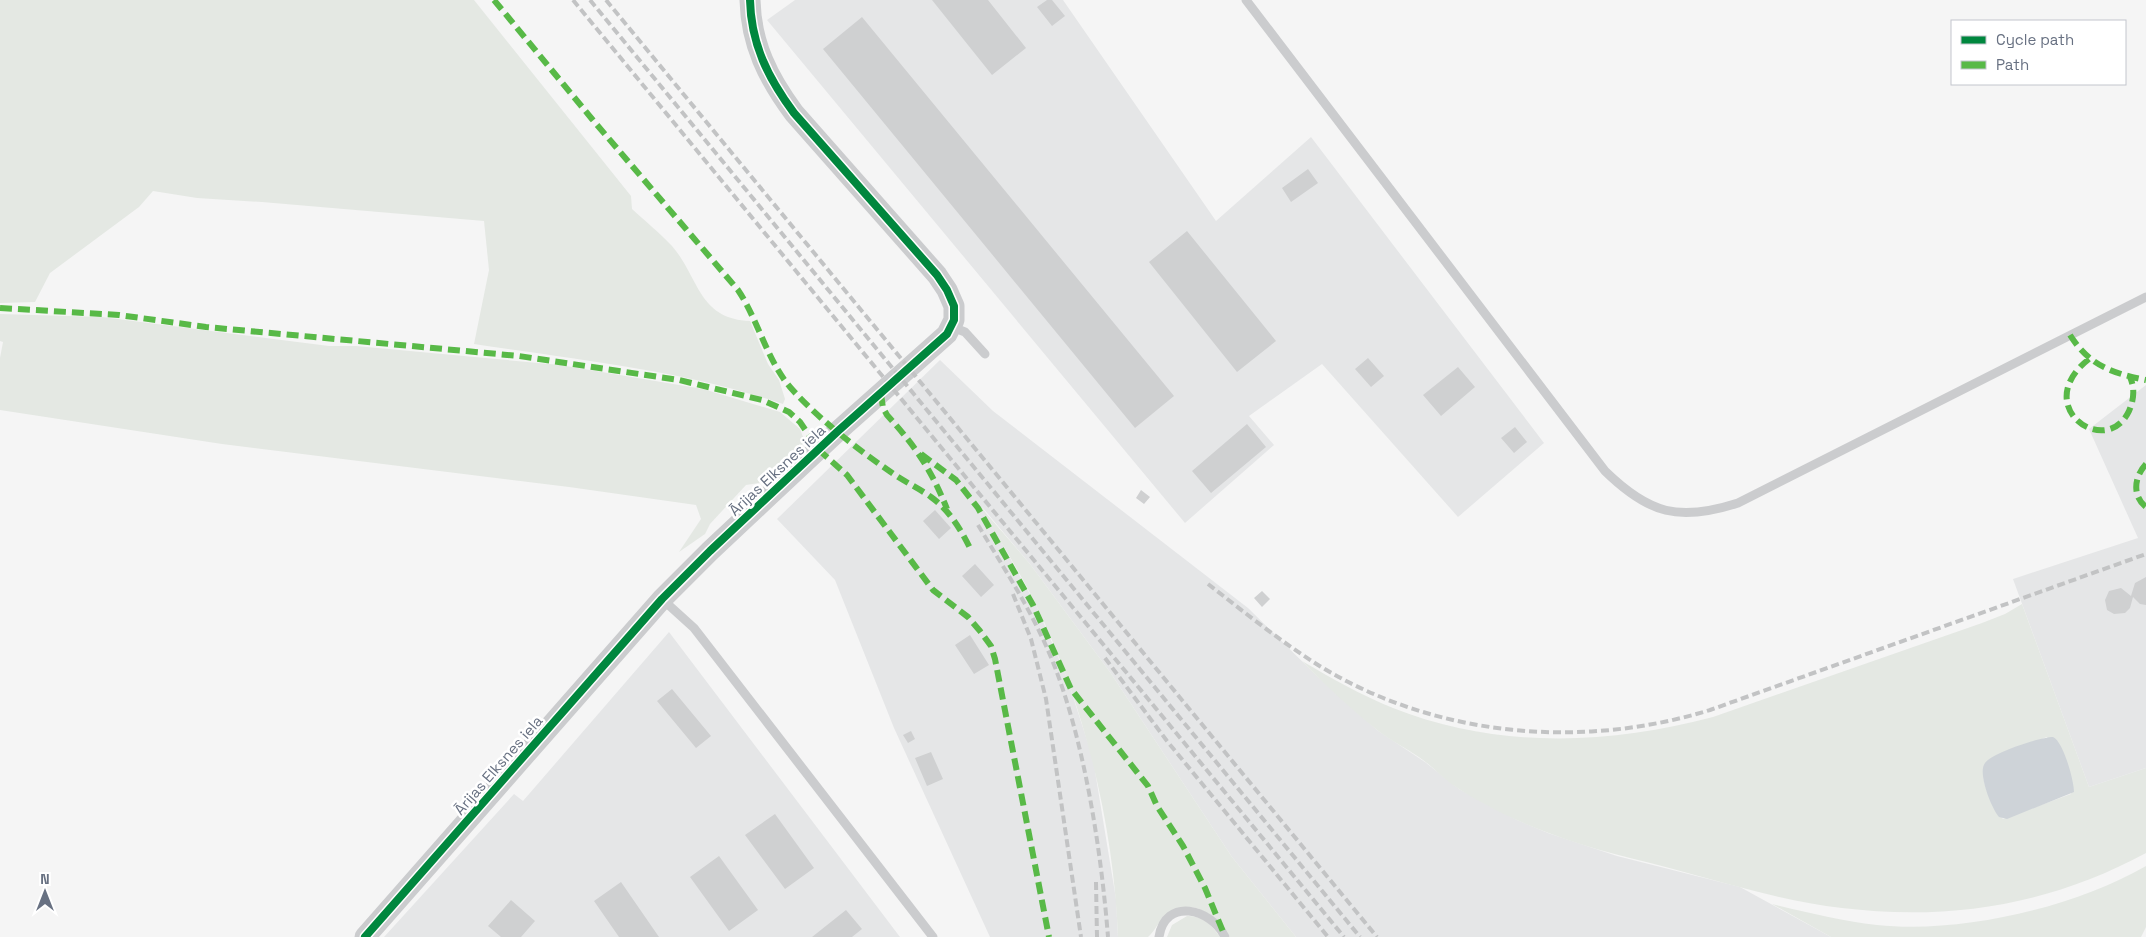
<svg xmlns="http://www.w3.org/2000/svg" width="2146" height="937" font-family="'Space Grotesk',sans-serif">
  <rect width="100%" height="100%" fill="#f5f5f5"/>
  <path fill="#e5e6e7" d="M795,0H1063L1216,221L1311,137L1544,443L1458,517L1322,364L1249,416L1274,445L1185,523L767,20Z
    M940,360L993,411L1248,608L1316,675L1377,730L1425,762L1459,789L1517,820L1548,833L1617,856L1740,887L1831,937H1296L1232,857L1110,672L1030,564L982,507L1037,607L1067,678L1093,759L1116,899L1118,937H990L894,728L835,580L777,519Z
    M2146,385V768L2089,787L2013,579L2138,538L2089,429Z
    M669,632L900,937H384L514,794L523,801Z"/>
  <path fill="#e4e8e3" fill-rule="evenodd" d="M0,0H474L631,196L632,209C645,221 660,233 672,246C699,277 698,319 750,321L768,364L779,380L785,399L783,404C682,370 578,360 474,344L489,270L484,221L262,202L197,198L153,191L139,207L50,273L35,302L0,303Z
    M0,314L102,317L329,346H356L560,365L703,389L780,412L800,429L805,442L759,483L746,485L710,524L705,534L679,552L701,519L696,505L569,487L222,444L0,410V358L3,342L0,341Z
    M979,505L1030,564L1110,672L1232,857L1296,937H1230C1215,912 1187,894 1163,919C1157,924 1154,932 1148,937H1118C1114,828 1085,706 1037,607C1020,572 999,539 979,505Z
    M2022,604L2089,787L2146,768V853C2050,905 1949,921 1842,908C1789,902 1735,886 1684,872C1638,859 1591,850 1546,832C1516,821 1486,806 1459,789C1446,781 1435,769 1423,760C1408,749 1391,741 1377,730C1351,709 1325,685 1302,661C1331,678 1361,695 1393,708C1496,749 1607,745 1713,717L1982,623L2005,614ZM2047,737L2071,794L2003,819C1992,803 1972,773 1992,758Z
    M2146,866V927L2141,937H1831L1772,904C1806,912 1842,921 1877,925C1960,934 2073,908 2146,866Z
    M1187,916C1202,915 1212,925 1220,937H1167L1172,925Z"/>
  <path fill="#ced3d8" d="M2053,737C2063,741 2074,780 2074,792L2007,819L1999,817C1992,809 1977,773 1985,763C1992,753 2040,737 2053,737Z"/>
  <path fill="#cfd0d1" d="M932,0H988L1026,48L992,75Z
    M1047,0H1052L1065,16L1052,26L1037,7Z
    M862,17L1174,396L1135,428L823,49Z
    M1308,169L1318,183L1291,202L1282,188Z
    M1187,231L1276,341L1237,372L1149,262Z
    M1368,358L1384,376L1371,387L1355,369Z
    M1458,367L1475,387L1441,416L1423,395Z
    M1247,424L1266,447L1211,493L1192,471Z
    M1515,427L1527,442L1514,453L1501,438Z
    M1141,490L1150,497L1144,504L1136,498Z
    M935,510L951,528L939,539L923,521Z
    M975,564L994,585L981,597L962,576Z
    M2146,577V605L2140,604L2133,597L2130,608L2125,613L2114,614L2107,610L2105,600L2109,591L2121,588L2131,596L2135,583Z
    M1262,591L1270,599L1262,607L1254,598Z
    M970,635L989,665L974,674L955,645Z
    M672,689L711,736L696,748L657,701Z
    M911,731L915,739L908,743L903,735Z
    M931,752L943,779L927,786L915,758Z
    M775,814L814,868L785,889L745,835Z
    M719,856L758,910L729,931L690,877Z
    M621,882L659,937H619L594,901Z
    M511,900L535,921L521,937H501L488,926Z
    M846,910L862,929L852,937H812Z"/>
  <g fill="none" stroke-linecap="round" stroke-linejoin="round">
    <path stroke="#cbccce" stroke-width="9" d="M1246,0L1605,471C1649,514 1679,522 1738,503L2146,297
      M952,327L965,332L985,354
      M662,599L694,628L933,937
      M1159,937C1165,897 1211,908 1225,937"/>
    <path stroke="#cbccce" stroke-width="21" d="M365,937L662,599L710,551L838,431L947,334L954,320V306L947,290L937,275L794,113C768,78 751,44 750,0"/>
    <path stroke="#c2c3c4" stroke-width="4" stroke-dasharray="8 4" stroke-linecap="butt" d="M573,0L1344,937
      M590,0L1360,937
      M606,0L1377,937
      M978,525C1002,565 1028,605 1047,648C1083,729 1101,848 1108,937
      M1208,584C1244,612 1280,641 1318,665C1435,737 1581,750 1710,710L2146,554
      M1013,594L1031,639L1046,699L1081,937
      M1105,658L1167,741L1328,937
      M1096,882L1097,937"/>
    <path stroke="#58b947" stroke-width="6" stroke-dasharray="12 6" stroke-linecap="butt" d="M494,0L592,119L738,290C758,320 767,360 790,387C818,419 860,451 895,475C907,483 920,489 931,497C949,510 960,528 970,548
      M0,308L119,315L206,327L519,356L679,380L762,400L789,412L800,422L819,450L847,475L933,590L968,617L980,631L991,646L995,659L1049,937
      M2070,335C2089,365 2111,373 2146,380
      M2089,359C2029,406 2106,460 2129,411C2134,400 2135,388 2130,377
      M881,394L883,408L887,415C916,447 931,469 947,509
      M921,454L956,480L978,508L1033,605L1071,689L1148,786L1157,806L1183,846L1205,888L1224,934
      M2146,464C2134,477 2132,496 2146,507"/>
    <g stroke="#fff" stroke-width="11">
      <path id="cycleway" d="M365,937L662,599L710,551L838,431L947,334L954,320V306L947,290L937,275L794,113C768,78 751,44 750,0"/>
    </g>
    <use href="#cycleway" stroke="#00873e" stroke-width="8"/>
  </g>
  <g text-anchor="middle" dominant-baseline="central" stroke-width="5" stroke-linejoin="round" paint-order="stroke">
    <g font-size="15" fill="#687182" stroke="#fff">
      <text transform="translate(777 470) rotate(-43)">Ārijas Elksnes iela</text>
      <text transform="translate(498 765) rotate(-49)">Ārijas Elksnes iela</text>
    </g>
  </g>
  <rect x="1951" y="20" width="175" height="65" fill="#ffffff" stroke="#c3c6cd"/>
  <rect x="1961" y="36" width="25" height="8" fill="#00873e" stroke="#c3c6cd"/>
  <text x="1996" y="45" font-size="15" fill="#687182">Cycle path</text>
  <rect x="1961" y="61" width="25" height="8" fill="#58b947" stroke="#c3c6cd"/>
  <text x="1996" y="70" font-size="15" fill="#687182">Path</text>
  <g transform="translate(45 892)" stroke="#ffffff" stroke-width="4" paint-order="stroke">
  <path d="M0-4L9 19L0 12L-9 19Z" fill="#687182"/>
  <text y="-8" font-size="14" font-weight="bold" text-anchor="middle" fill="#687182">N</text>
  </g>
</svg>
